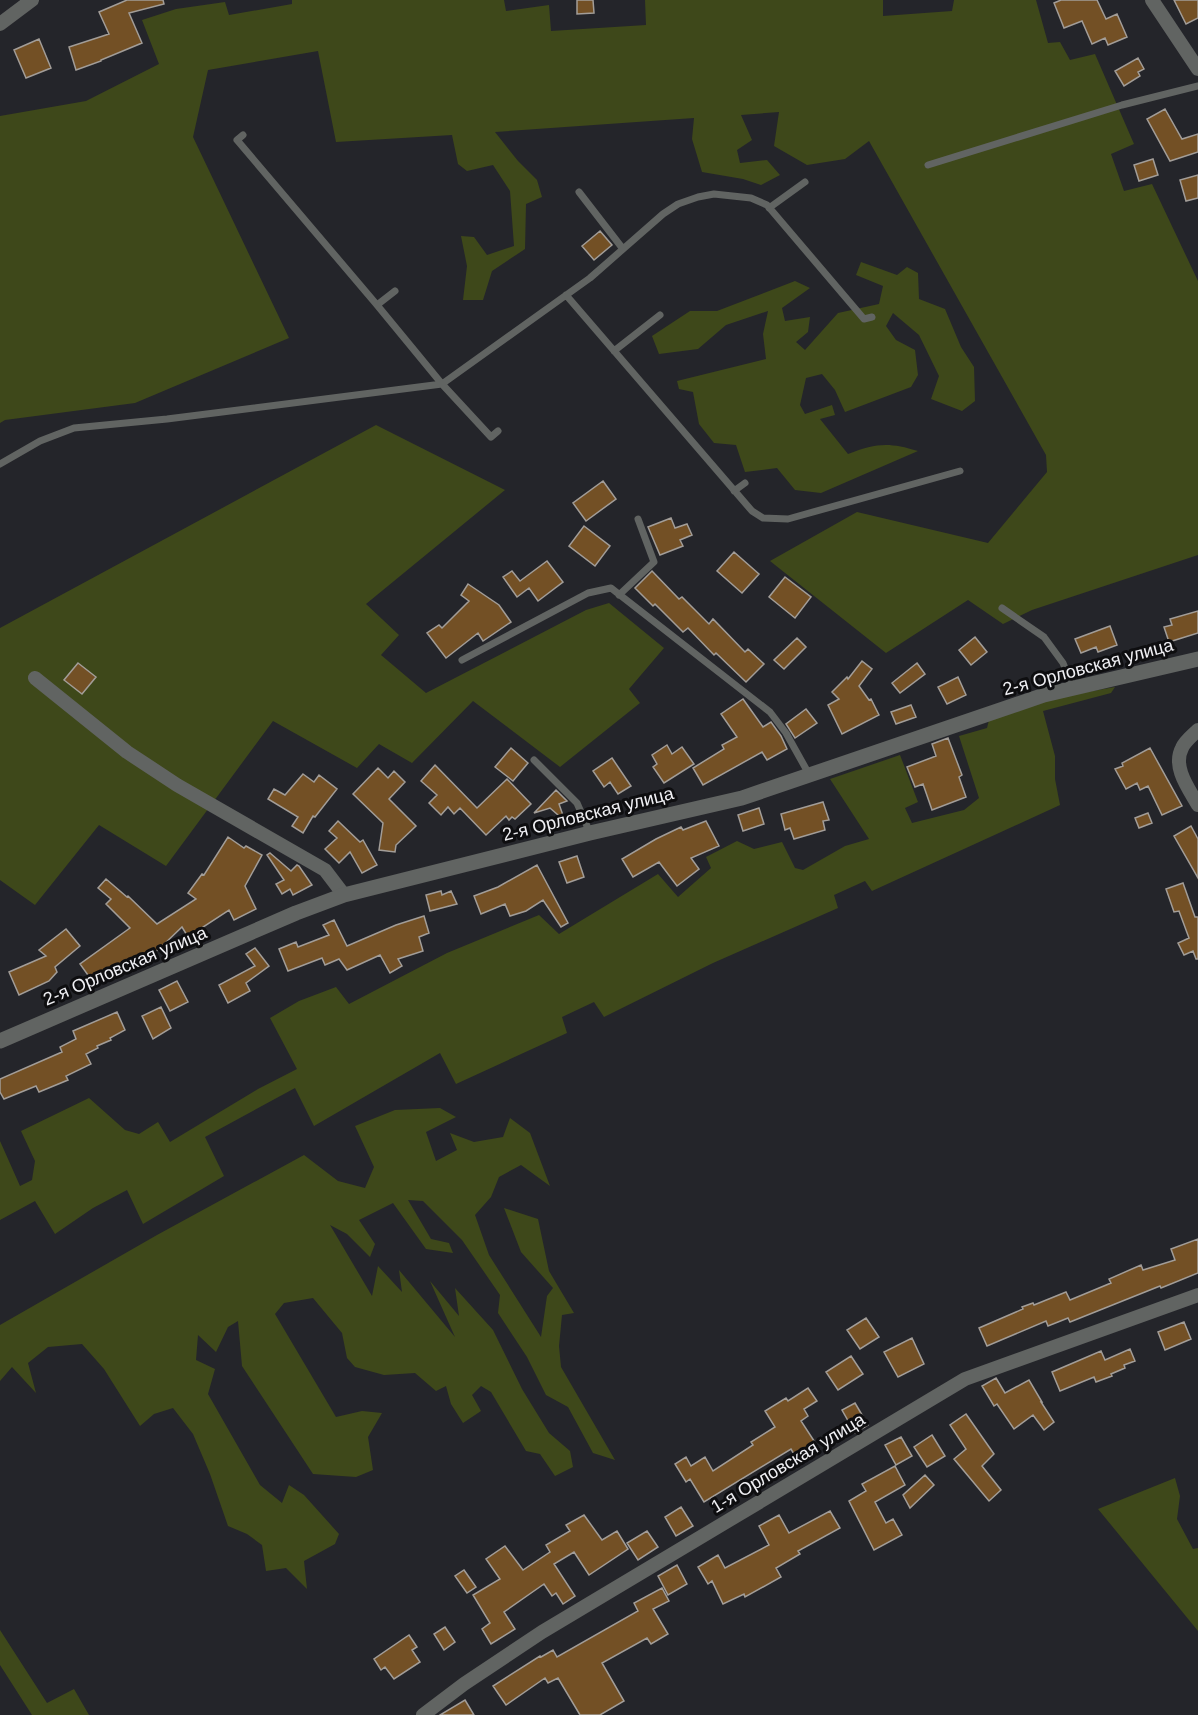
<svg xmlns="http://www.w3.org/2000/svg" width="1198" height="1715" font-family="Arial,sans-serif">
  <rect width="100%" height="100%" fill="#24252a"/>
  <path fill="#3e481a" d="M292,0H504L506,11L549,5L551,31L646,25L645,0H883V16L952,11L954,0H1036L1048,43L1060,42L1070,60L1095,54L1134,144L1111,154L1124,191L1152,184L1198,281V555L1032,610L1003,624L968,600L886,653L770,561L857,512L988,543L1047,472L1046,455L869,141L845,159L807,165L774,146L779,112L741,115L752,140L737,150L740,163L767,160L780,175L761,185L743,179L702,172L692,139L694,118L495,132L518,161L537,180L542,197L526,204L525,249L492,271L483,300H463L467,266L461,236L474,237L487,255L514,246L510,191L493,165L467,171L458,164L452,135L336,142L318,51L208,70L193,137L289,338L135,403L5,420L0,423V116L86,101L159,64L142,20L176,9L225,2L229,15L292,4Z
    M861,262L897,275L907,267L918,273L919,299L945,309L961,347L974,367L975,401L962,411L931,399L939,376L919,335L893,313L886,326L896,340L915,350L918,375L911,387L845,412L835,390L822,374L806,378L800,405L805,414L832,405L835,415L820,419L848,454C876,443 889,442 918,451L821,493L795,490L777,468L745,472L736,445L714,443L699,424L693,392L679,389L677,381L766,359L763,334L768,311L726,325L698,349L659,354L652,336L690,311H717L795,281L810,288L782,308L785,321L810,317L808,332L796,342L805,350L838,313L879,304L883,286L856,275Z
    M376,425L505,490L366,604L399,635L381,655L426,693L586,610L609,603L664,648L629,689L640,703L560,767L473,701L412,763L379,744L357,768L273,721L166,866L99,825L35,905L0,880V628Z
    M1115,687L1111,693L1043,711L1055,756V779L1060,805L872,891L865,881L834,895L838,908L713,963L604,1017L594,1002L562,1017L567,1033L456,1084L440,1053L314,1126L295,1088L205,1137L224,1176L143,1224L127,1190L93,1208L55,1234L35,1201L0,1220V1141L20,1186L32,1180L35,1161L21,1131L89,1098L125,1130L139,1134L158,1122L170,1142L258,1089L297,1069L270,1018L299,1001L336,987L349,1004L447,953L539,915L559,934L658,874L678,897L711,868L706,857L737,841L754,849L782,842L795,868L803,870L845,846L869,839L830,779L900,755L918,802L905,808L912,823L964,810L979,798L959,736L987,728L989,720L1048,699Z
    M440,1108L456,1117L426,1132L436,1161L457,1150L450,1133L474,1142L503,1137L510,1118L530,1133L550,1186L521,1165L499,1177L491,1197L475,1215L489,1255L541,1337L547,1296L553,1288L521,1252L504,1208L538,1219L549,1271L574,1313L562,1315L559,1346L561,1367L615,1460L593,1453L568,1407L546,1395L527,1357L498,1313L500,1295L462,1240L423,1201L408,1200L431,1239L449,1243L453,1253L426,1249L393,1203L359,1220L375,1244L370,1257L347,1234L330,1225L372,1296L378,1266L402,1292L399,1270L455,1337L430,1281L459,1316L455,1288L493,1330L522,1389L549,1433L570,1451L573,1467L555,1476L540,1454L526,1451L491,1392L481,1386L472,1395L481,1411L463,1423L451,1404L446,1386L436,1391L415,1373L384,1375L355,1367L347,1358L342,1333L313,1298L284,1303L275,1314L336,1417L362,1411L382,1413L368,1437L373,1470L356,1477L313,1474L242,1366L238,1321L228,1327L216,1352L198,1335L196,1360L215,1369L208,1394L260,1485L282,1503L289,1485L304,1495L339,1534L335,1544L304,1561L307,1589L286,1568L266,1571L262,1545L247,1534L228,1526L210,1474L193,1434L173,1408L154,1414L140,1426L104,1369L82,1344L48,1347L28,1363L36,1393L12,1367L0,1381V1325L157,1235L304,1155L338,1181L365,1188L374,1167L355,1126L395,1110Z
    M1175,1478L1180,1496L1177,1519L1193,1549L1198,1548V1631L1098,1509Z
    M0,1630L47,1703L74,1689L89,1715H32L0,1665Z"/>
  <path fill="#735025" stroke="#a29d98" stroke-width="1.5" d="M127,0H163L164,4L129,13L142,43L101,60V61L76,70L69,47L109,34L99,12Z
    M577,0H593L594,13L577,14Z
    M1061,0H1097L1106,19L1117,14L1127,37L1108,45L1105,38L1092,44L1082,21L1064,28L1054,3Z
    M1174,0H1198V18L1186,24Z
    M39,39L51,68L26,78L14,50Z
    M1138,58L1144,69L1138,72L1140,76L1124,86L1115,71Z
    M1165,109L1182,139L1198,134V152L1170,161L1147,119Z
    M1153,159L1158,175L1139,181L1134,165Z
    M1198,175V198L1186,201L1180,180Z
    M600,231L612,245L594,260L582,246Z
    M603,481L616,499L586,521L573,503Z
    M671,518L675,528L687,524L692,535L680,540L683,546L660,555L648,527Z
    M584,526L610,546L595,566L569,546Z
    M734,552L759,574L742,593L717,571Z
    M547,561L563,582L538,601L529,588L517,597L503,577L512,571L520,581Z
    M652,571L679,599L682,597L709,624L713,619L745,652L748,649L764,664L746,682L716,653L714,655L688,628L683,632L655,604L653,606L635,588Z
    M785,577L811,597L795,618L769,597Z
    M468,584L499,605L511,622L483,641L478,633L446,658L427,633L439,625L442,628L469,601L461,595Z
    M1198,611V633L1169,642L1164,627L1172,625L1170,619Z
    M1110,626L1117,645L1098,652L1096,647L1081,653L1075,639Z
    M975,637L987,652L971,665L959,650Z
    M797,638L806,647L784,669L774,660Z
    M862,661L872,669L859,686L869,700L871,699L879,715L842,734L828,705L839,699L832,692L847,677L848,679Z
    M78,663L96,677L82,694L64,680Z
    M917,663L925,674L900,693L892,683Z
    M958,677L966,695L947,704L938,687Z
    M743,699L763,727L771,722L781,736L787,749L767,760L762,752L703,785L693,768L724,749L722,745L737,737L721,714Z
    M911,705L916,717L896,724L891,712Z
    M806,709L817,723L795,738L786,724Z
    M948,738L962,775L959,777L966,797L932,810L923,784L915,787L907,767L936,756L932,744Z
    M667,745L672,754L682,747L694,764L664,783L653,767L657,764L652,755Z
    M511,748L528,763L513,781L495,767Z
    M1150,748L1182,806L1162,815L1148,786L1140,790L1137,783L1126,789L1115,769L1123,766L1122,763Z
    M612,758L631,786L618,794L610,782L604,787L593,771Z
    M435,765L477,808L507,779L531,804L515,819L512,817L509,820L506,816L486,835L460,808L454,814L448,807L441,815L429,803L437,795L421,781Z
    M378,768L388,778L394,771L405,782L389,799L416,826L396,845L395,852L379,850L383,823L353,794Z
    M303,774L314,782L319,775L337,789L315,817L313,816L303,833L292,826L298,817L268,799L274,789L285,795Z
    M556,790L567,801L559,804L565,821L550,808L534,813Z
    M823,802L829,820L823,821L825,830L794,839L790,828L785,830L781,814Z
    M759,808L764,824L743,831L738,815Z
    M1148,813L1152,823L1139,828L1135,818Z
    M338,821L360,842L363,840L377,865L362,873L350,852L339,863L325,849L337,838L329,831Z
    M706,821L719,846L691,858L699,869L677,886L659,862L633,877L622,859L656,839L681,827L683,830Z
    M1191,826L1198,839V878L1174,836Z
    M228,837L244,848L246,846L262,855L245,886L256,909L234,920L229,910L188,937L182,927L158,950L143,959L140,954L102,982L96,973L90,978L80,964L130,928L106,904L111,899L98,888L106,879L127,897L128,896L157,924L196,899L188,893L202,874L204,875Z
    M270,853L291,871L297,865L299,866L312,885L293,895L290,889L282,894L276,884L284,880L267,855Z
    M577,856L584,877L567,883L559,862Z
    M537,865L568,923L561,927L543,900L526,911L510,916L505,904L481,914L474,896L498,887Z
    M1183,883L1195,917H1198V959H1196L1193,951L1184,955L1178,943L1189,938L1179,911L1174,912L1166,889Z
    M441,891L442,895L451,891L457,904L430,911L426,895Z
    M424,916L429,933L419,937L423,951L398,959L402,966L390,973L380,955L347,970L339,959L325,965L322,958L288,971L279,949L296,942L298,947L329,935L323,925L334,920L347,946L396,925Z
    M66,929L80,946L55,967L57,972L49,981L19,995L9,972L46,956L39,950Z
    M255,948L269,966L246,983L250,991L228,1003L219,985L255,966L246,954Z
    M177,981L188,1002L170,1011L159,990Z
    M161,1007L171,1028L153,1039L142,1016Z
    M117,1012L125,1030L110,1038L111,1040L97,1046L98,1048L86,1054L91,1064L66,1076L68,1080L39,1092L36,1086L4,1099L0,1092V1079L62,1052L60,1047L76,1039L73,1031Z
    M1198,1239V1273L1161,1288L1160,1286L1070,1322L1068,1318L1048,1326L1046,1321L987,1346L979,1328L1023,1309L1022,1307L1033,1303L1034,1305L1066,1292L1070,1300L1111,1283L1109,1279L1141,1265L1143,1270L1175,1260L1171,1249Z
    M866,1318L879,1337L860,1349L847,1330Z
    M1184,1322L1191,1339L1165,1350L1158,1332Z
    M912,1338L924,1364L898,1377L884,1352Z
    M1130,1349L1135,1361L1124,1365L1125,1368L1111,1374L1112,1376L1096,1382L1094,1377L1060,1391L1052,1372L1101,1351L1105,1360Z
    M851,1356L863,1374L838,1390L826,1372Z
    M996,1378L1005,1393L1029,1380L1042,1402H1041L1054,1422L1044,1430L1033,1415L1014,1429L997,1404L994,1406L982,1386Z
    M808,1388L817,1401L804,1409L808,1416L801,1421L820,1450L798,1461L791,1449L704,1502L690,1479L686,1482L675,1464L686,1457L691,1466L705,1457L713,1471L753,1445L751,1442L775,1427L765,1411L786,1398L788,1401Z
    M855,1403L868,1425L855,1433L842,1410Z
    M966,1414L994,1454L982,1466L1001,1490L989,1501L954,1459L966,1449L950,1425Z
    M932,1435L945,1456L927,1467L914,1447Z
    M901,1437L912,1456L896,1465L885,1445Z
    M895,1466L905,1485L875,1502L886,1523L893,1519L902,1535L874,1550L849,1501L866,1491L862,1484Z
    M925,1475L934,1485L910,1508L903,1495Z
    M681,1507L693,1526L676,1536L665,1517Z
    M830,1511L840,1528L798,1551L800,1554L776,1568L781,1577L745,1597L744,1594L723,1604L712,1581L708,1584L698,1567L718,1555L725,1568L769,1545L759,1526L779,1515L789,1533Z
    M584,1515L602,1540L617,1531L628,1549L589,1575L574,1552L554,1564L575,1596L563,1604L556,1593L552,1596L544,1584L504,1612L515,1629L491,1644L482,1629L490,1623L473,1595L500,1579L486,1559L505,1546L523,1570L550,1552L546,1545L570,1531L566,1525Z
    M647,1531L658,1547L638,1560L627,1543Z
    M677,1565L687,1584L668,1595L658,1576Z
    M464,1570L476,1587L467,1593L455,1576Z
    M662,1588L669,1601L653,1609L668,1634L651,1644L647,1638L602,1663L624,1701L600,1715H580L558,1678L548,1683L545,1678L506,1705L493,1686L540,1656L541,1657L553,1650L557,1657L638,1611L634,1603Z
    M445,1627L455,1642L444,1650L434,1634Z
    M409,1635L417,1647L412,1650L420,1662L394,1679L385,1667L381,1670L374,1659Z
    M465,1700L474,1715H440Z"/>
  <g fill="none" stroke-linecap="round" stroke-linejoin="round">
    <path stroke="#616462" stroke-width="7" d="M243,135L237,140L377,305
      M928,165L1122,105L1198,86
      M579,192L623,249
      M769,208L805,182
      M395,291L377,305L442,384L491,437L498,431
      M566,295L752,511L763,518L788,519L960,471
      M614,351L660,315
      M0,464L40,441L74,428L167,419L442,384L590,278L663,214L678,204L698,197L714,194L751,198L767,205L864,319L872,317
      M734,491L745,483
      M619,595L654,562L638,519
      M1002,608L1044,637L1063,663L1073,688
      M462,660L588,593L611,588L770,712L786,733L810,776
      M534,760L577,803L590,833"/>
    <path stroke="#616462" stroke-width="14" d="M1152,0L1198,69
      M0,24L32,0
      M35,678L127,752L177,785L325,870L344,895
      M1198,730C1193,735 1185,741 1182,748C1172,767 1189,789 1198,805
      M423,1715L464,1684L542,1632L965,1379L1198,1295"/>
    <path stroke="#616462" stroke-width="15" d="M0,1041L296,913L344,895L590,833L742,798L1044,695L1198,659"/>
  </g>
  <g text-anchor="middle" dominant-baseline="central" stroke-width="6" stroke-linejoin="round" paint-order="stroke">
    <g font-size="18" fill="#f0f0f4" stroke="#0e0e10">
      <text transform="translate(1088 667) rotate(-15)">2-я Орловская улица</text>
      <text transform="translate(588 814) rotate(-14)">2-я Орловская улица</text>
      <text transform="translate(125 966) rotate(-23)">2-я Орловская улица</text>
      <text transform="translate(788 1463) rotate(-31)">1-я Орловская улица</text>
    </g>
  </g>
</svg>
